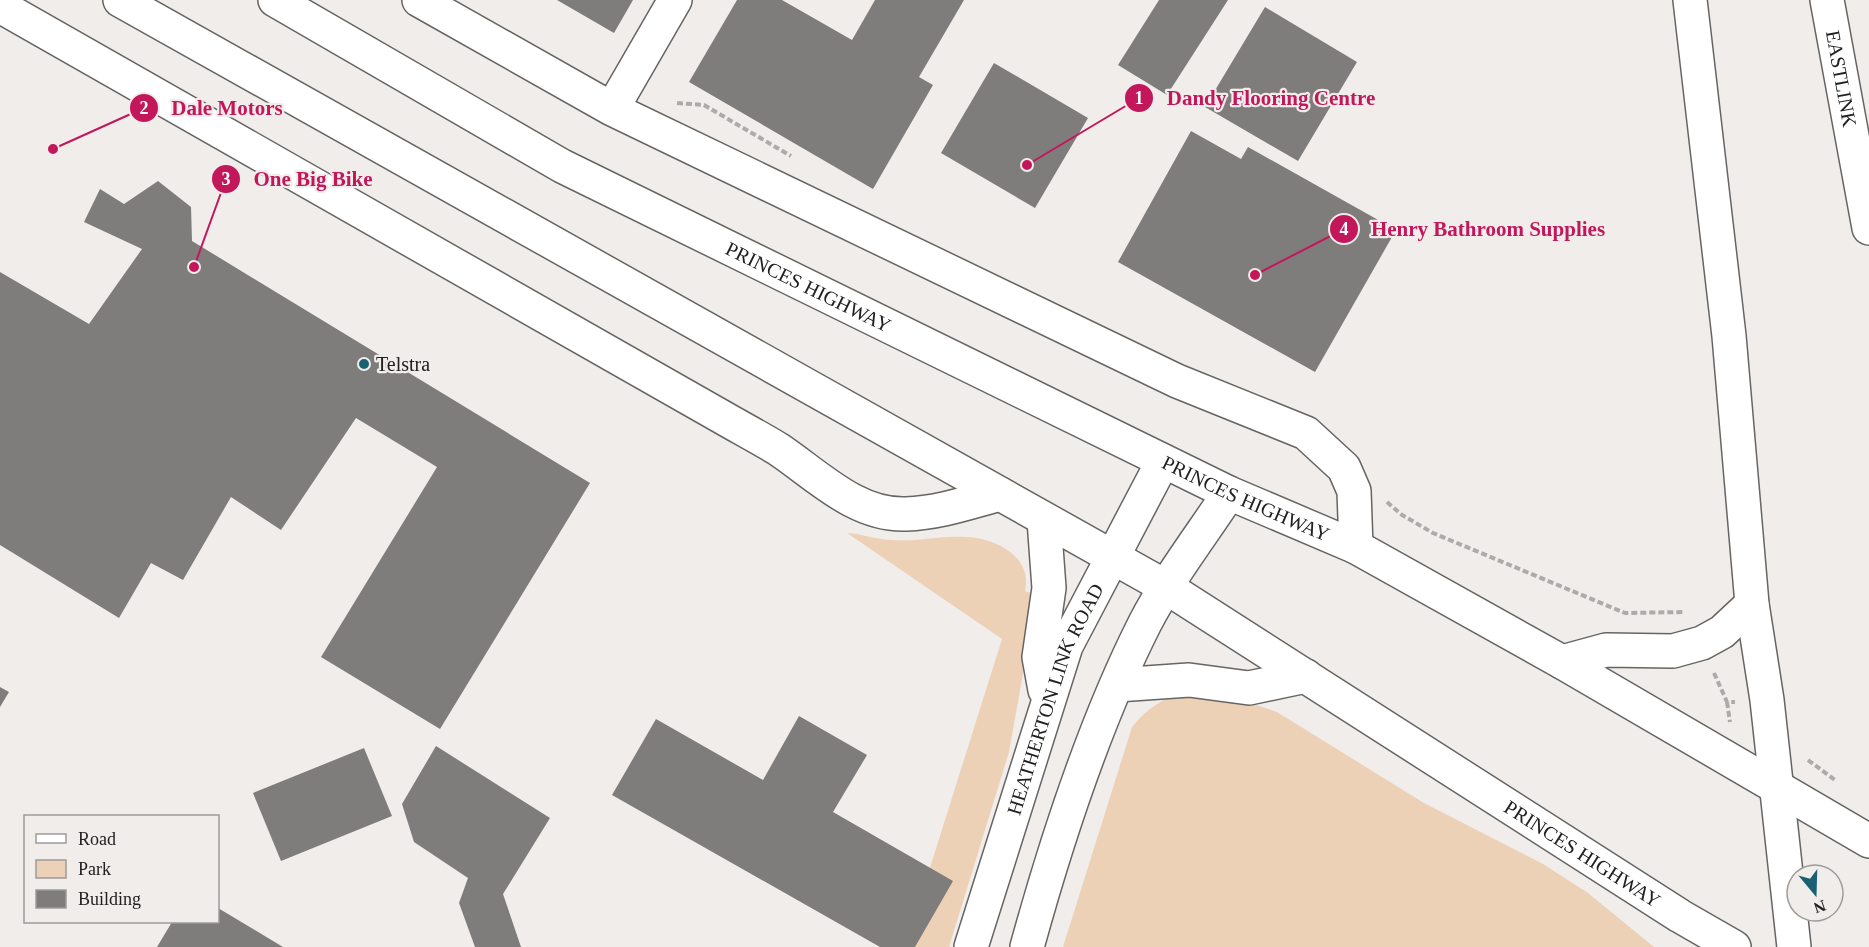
<svg xmlns="http://www.w3.org/2000/svg" width="1869" height="947" font-family="'Times New Roman',serif">
  <rect width="100%" height="100%" fill="#f0edeb"/>
  <path fill="#edd1b6" d="M847,533C863,534 877,540 893,540C917,542 942,535 966,537C996,538 1033,557 1025,591L1037,595L1009,752L949,947H905L1002,639Z
    M1182,693L1241,700L1277,712L1424,803L1543,864L1588,893L1654,947H1063L1132,727C1147,709 1160,700 1182,693Z"/>
  <path fill="#7f7d7b" d="M557,0H633L614,33Z
    M737,0H782L852,40L875,0H964L919,77L933,85L873,189L689,82Z
    M1159,0H1228L1167,95L1118,65Z
    M1265,7L1357,62L1298,161L1205,107Z
    M994,63L1088,118L1035,208L941,153Z
    M1191,131L1241,159L1248,147L1396,230L1315,372L1118,262Z
    M158,181L191,207L192,241L590,483L440,729L321,657L437,467L356,418L281,530L231,497L183,580L151,563L119,618L0,545V272L89,324L142,249L84,222L100,189L124,204Z
    M0,687L9,692L0,707Z
    M799,716L867,755L833,812L953,881L915,947H880L612,795L656,719L763,780Z
    M436,746L550,818L503,894L521,947H475L459,903L468,878L414,842L402,804Z
    M364,748L392,816L281,861L253,793Z
    M218,908L283,947H157L172,922H218Z"/>
  <g fill="none" stroke-linecap="round" stroke-linejoin="round">
    <g stroke="#676563" stroke-width="36">
      <path id="minor" d="M419,0L612,109L1177,381L1306,433L1344,468L1354,491L1356,547
        M0,6L722,417C741,428 760,438 778,449C817,475 856,516 906,514C939,513 970,502 1000,494
        M612,109L675,0"/>
    </g>
    <g stroke="#676563" stroke-width="36">
      <g id="major">
        <path d="M1044,520L1049,588L1039,657L1045,690"/>
        <path d="M1117,685L1189,680L1249,688L1306,676"/>
        <path id="s1" d="M971,947L1066,646L1163,461"/>
        <path d="M1027,947C1057,838 1094,724 1145,623C1169,577 1201,536 1229,493"/>
      </g>
    </g>
    <g stroke="#676563" stroke-width="36">
      <g id="highway">
        <path id="s2" d="M120,0L1166,587L1680,916L1734,947"/>
        <path id="s3" d="M275,0L562,166L1229,493L1356,547L1562,662L1869,841"/>
        <path d="M1690,0L1729,336L1752,604L1767,700L1794,947"/>
        <path id="s4" d="M1827,0L1869,228"/>
        <path d="M1562,662L1606,650L1673,651L1702,643L1722,632L1752,604"/>
      </g>
    </g>
    <path stroke="#adaba9" stroke-width="4" stroke-dasharray="6 3" stroke-linecap="butt" d="M677,103L704,105L791,156
      M1387,502L1402,515L1433,533L1625,613L1684,612
      M1714,673L1727,702H1735
      M1727,702L1730,722
      M1808,760L1835,780"/>
    <use href="#minor" stroke="#fff" stroke-width="33"/>
    <use href="#major" stroke="#fff" stroke-width="33"/>
    <use href="#highway" stroke="#fff" stroke-width="33"/>
  </g>
  <circle fill="#196271" stroke="#f0edeb" stroke-width="2" cx="364" cy="364" r="6"/>
  <g text-anchor="middle" dominant-baseline="central" stroke-width="4.5" stroke-linejoin="round" paint-order="stroke">
    <g font-size="20" fill="#212120" stroke="#f0edeb">
      <text stroke="none"><textPath href="#s4" startOffset="80">EASTLINK</textPath></text>
      <text stroke="none"><textPath href="#s3" startOffset="606">PRINCES HIGHWAY</textPath></text>
      <text stroke="none"><textPath href="#s3" startOffset="1092">PRINCES HIGHWAY</textPath></text>
      <text stroke="none"><textPath href="#s1" startOffset="262">HEATHERTON LINK ROAD</textPath></text>
      <text stroke="none"><textPath href="#s2" startOffset="1694">PRINCES HIGHWAY</textPath></text>
    </g>
    <g font-size="20" fill="#212120" stroke="#f0edeb" text-anchor="start">
      <text x="376" y="364">Telstra</text>
    </g>
  </g>
  <path fill="none" stroke="#c2185b" stroke-width="2" d="M1027 165L1139 98M53 149L144 108M194 267L226 179M1255 275L1344 229"/>
  <g fill="#c2185b" stroke="#f0edeb" stroke-width="2">
    <circle cx="1027" cy="165" r="6"/>
    <circle cx="53" cy="149" r="6"/>
    <circle cx="194" cy="267" r="6"/>
    <circle cx="1255" cy="275" r="6"/>
    <circle cx="1139" cy="98" r="15"/>
    <circle cx="144" cy="108" r="15"/>
    <circle cx="226" cy="179" r="15"/>
    <circle cx="1344" cy="229" r="15"/>
  </g>
  <g font-size="18" text-anchor="middle" font-weight="bold" fill="#fff">
    <text x="1139" y="104">1</text>
    <text x="144" y="114">2</text>
    <text x="226" y="185">3</text>
    <text x="1344" y="235">4</text>
  </g>
  <g font-size="21" text-anchor="middle" font-weight="bold" fill="#c2185b" stroke="#f0edeb" stroke-width="4.5" stroke-linejoin="round" paint-order="stroke">
    <text x="1271" y="105">Dandy Flooring Centre</text>
    <text x="227" y="115">Dale Motors</text>
    <text x="313" y="186">One Big Bike</text>
    <text x="1488" y="236">Henry Bathroom Supplies</text>
  </g>
  <rect x="24" y="815" width="195" height="108" fill="#f0edeb" stroke="#9d9b9a" stroke-width="1.5"/>
  <rect x="36" y="834" width="30" height="9" fill="#ffffff" stroke="#9d9b9a" stroke-width="1.5"/>
  <text x="78" y="845" font-size="18" fill="#212120">Road</text>
  <rect x="36" y="860" width="30" height="18" fill="#edd1b6" stroke="#9d9b9a" stroke-width="1.5"/>
  <text x="78" y="875" font-size="18" fill="#212120">Park</text>
  <rect x="36" y="890" width="30" height="18" fill="#7f7d7b" stroke="#9d9b9a" stroke-width="1.5"/>
  <text x="78" y="905" font-size="18" fill="#212120">Building</text>
  <g transform="translate(1815 893) rotate(161)"><circle r="28" fill="#f0edeb" stroke="#9d9b9a" stroke-width="1.5"/>
  <path d="M0-4.5L10 22L0 15L-10 22Z" fill="#196271"/>
  <text y="-9" font-size="16" font-weight="bold" text-anchor="middle" fill="#212120">N</text>
  </g>
</svg>
